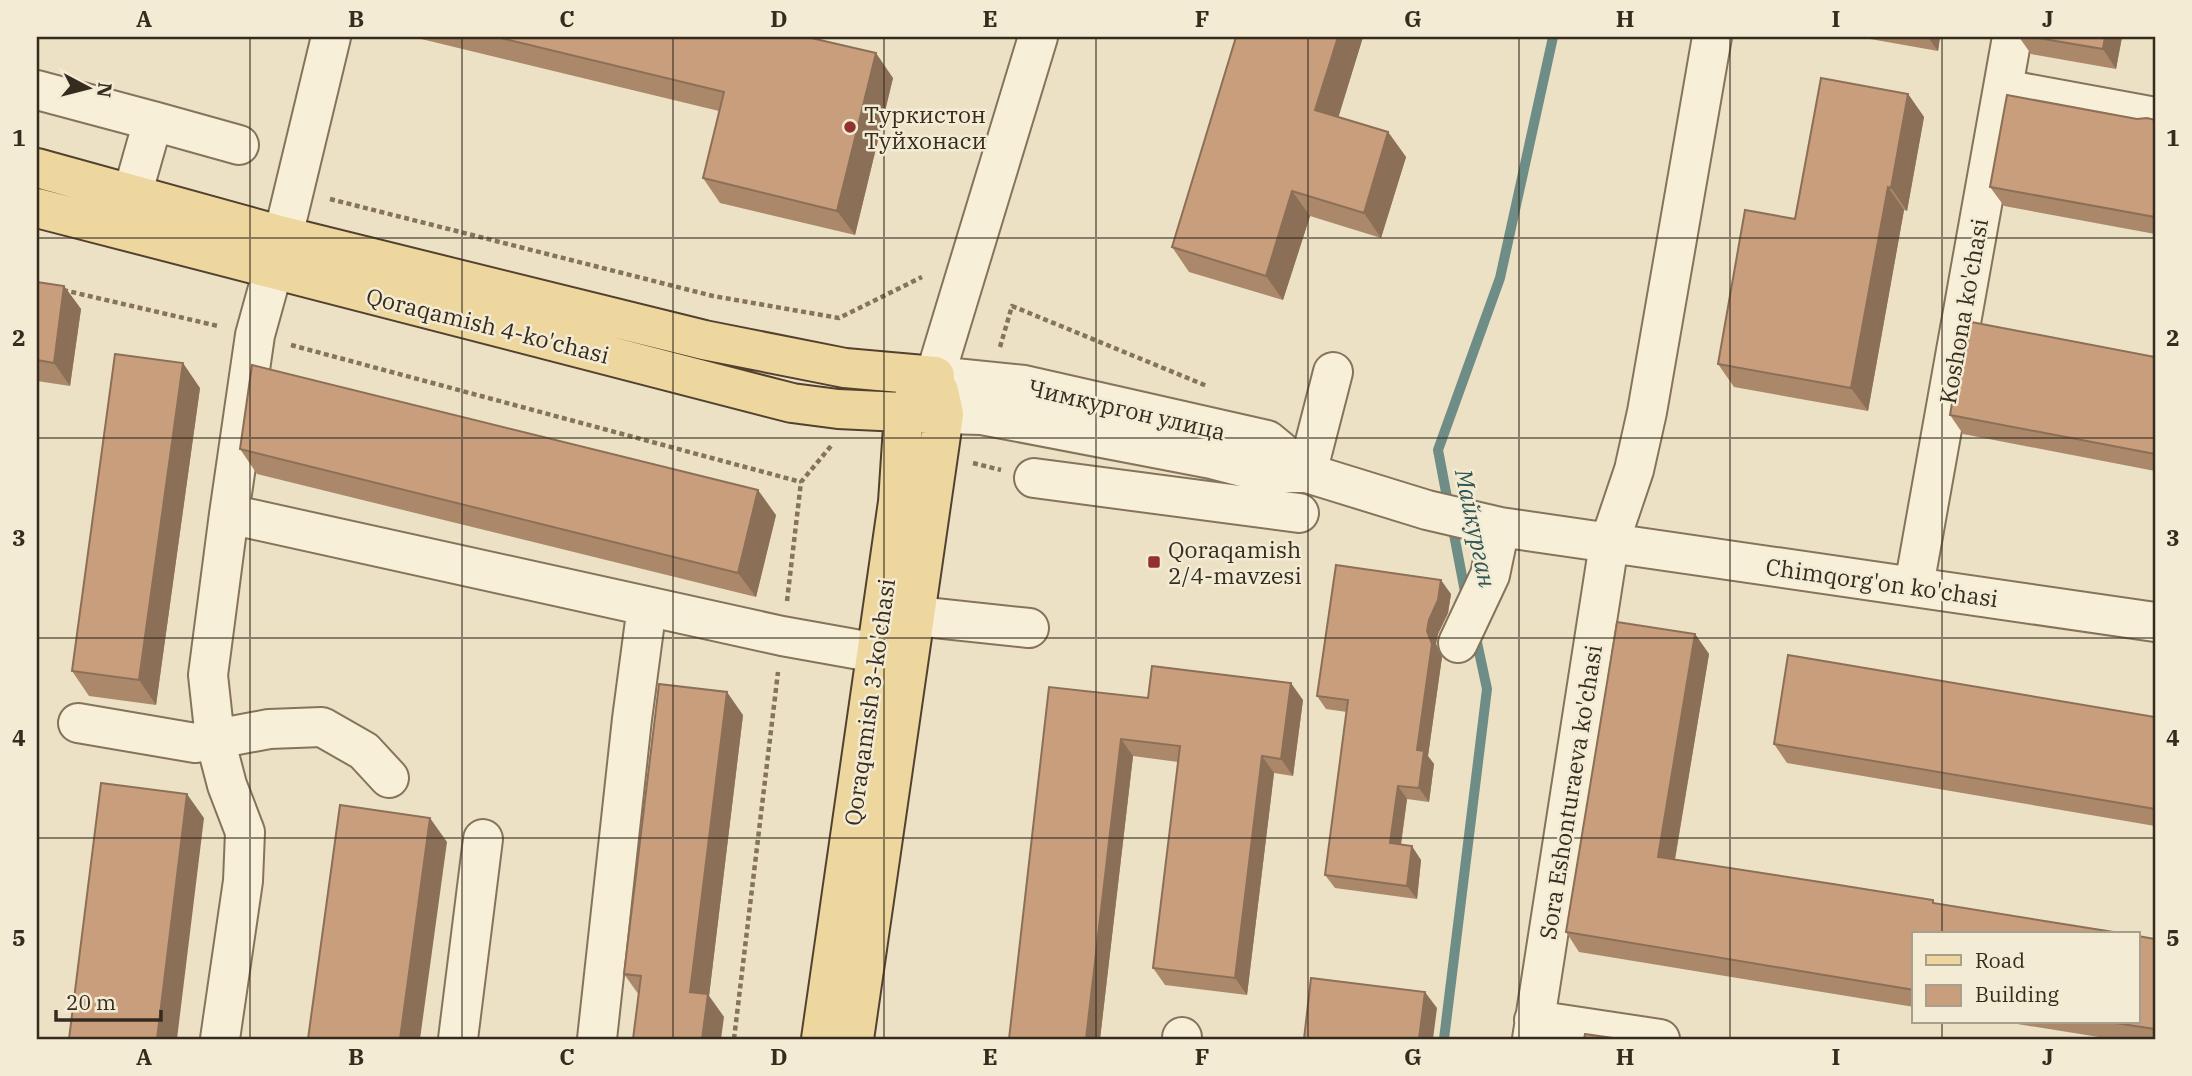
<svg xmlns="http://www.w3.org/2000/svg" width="2192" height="1076" font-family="'IBM Plex Serif',serif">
  <rect width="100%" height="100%" fill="#ece1c4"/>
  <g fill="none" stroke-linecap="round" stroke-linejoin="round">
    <path stroke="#6d8d86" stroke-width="10" d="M1449,508L1438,450L1500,278L1553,37
      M1452,524L1466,597
      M1444,1039L1487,689L1475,633"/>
    <g stroke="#85735b" stroke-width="42">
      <path id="minor" d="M1038,37L935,376L1024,385L1267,440L1307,473
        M2003,89L2155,117
        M37,90L153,121
        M132,195L153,121L239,145
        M283,236L331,37
        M944,414L982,415L1212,459L1266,473H1307L1427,510L1500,527L2155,622
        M1307,473L1333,372
        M1034,478L1299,513
        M229,514L782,636L877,653
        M1914,586L2012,37
        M916,616L1029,628
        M1458,643L1490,575L1500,527
        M78,723L195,743L269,729L322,727L364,751L389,778
        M1534,1020L1660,1039
        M220,1039L243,881L245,832L227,785L215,739L208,675L229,514L255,335L273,270
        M458,1039L483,839
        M597,1039L632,719L647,606
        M1182,1039V1037
        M1532,1039L1609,544L1634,470L1647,412L1712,37"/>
    </g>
    <g stroke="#53412f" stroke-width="42">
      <path id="major" d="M37,168L283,236L704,340L845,368L935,376
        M37,208L792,403L838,409L944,414
        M821,1039L898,502L904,412L921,392
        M854,1039L944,414L939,391"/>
    </g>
    <path stroke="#85735b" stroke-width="4.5" stroke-dasharray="5 3.5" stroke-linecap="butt" d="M330,199L713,296L839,318L922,277
      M63,290L218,326
      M291,345L801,482
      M1000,347L1012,306L1207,386
      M973,463L1001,470
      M787,601L801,482L831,446
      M734,1039L778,672"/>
    <use href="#minor" stroke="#f7efd7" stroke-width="38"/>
    <use href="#major" stroke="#edd79e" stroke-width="38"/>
  </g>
  <path fill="#ac886b" d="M413,37H807L893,78L855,235L720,203L703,178L719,111Z
    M1236,37H1363L1338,117L1388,132L1406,157L1381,238L1310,216L1283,300L1189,272L1172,247Z
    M1859,37H1940L1938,51Z
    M2019,37H2122L2116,69L2031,54Z
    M1908,94L1924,117L1907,211L1904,210L1868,411L1734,387L1718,364Z
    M2137,119L2155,120V234L2004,206L1990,187Z
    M37,282L64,286L81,309L70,386L37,381Z
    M2155,357V471L1963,434L1950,415Z
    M200,388L156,705L89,696L72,671Z
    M240,449L776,515L756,597L257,474Z
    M1451,594L1448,613L1438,634L1436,644L1442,657L1428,756L1434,764L1429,802L1407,799L1401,845L1421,860L1417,899L1335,888L1325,875L1347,712L1326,709L1317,696Z
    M1695,634L1709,654L1675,860L1914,934V1007L1579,952L1566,932Z
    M1049,687L1148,698L1303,700L1293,776L1274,773L1247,995L1165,985L1153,968L1178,762L1133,756L1100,1039H1009Z
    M743,715L709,996L724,1017L639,995L624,974Z
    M2155,717V826L1787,763L1774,744Z
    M2155,939V1039H2111L2005,1022H2138Z"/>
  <path fill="#8c6f57" d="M1338,37H1363L1333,135L1315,110Z
    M1928,37H1940L1938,51Z
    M2105,37H2122L2116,69L2103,49Z
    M876,53L893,78L855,235L837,211Z
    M1908,94L1924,117L1907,211L1891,188Z
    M1388,132L1406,157L1381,238L1364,213Z
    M1888,187L1904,210L1868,411L1851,388Z
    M1292,191L1310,216L1283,300L1266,276Z
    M64,286L81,309L70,386L54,363Z
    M183,363L200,388L156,705L139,680Z
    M758,490L776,515L756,597L738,573Z
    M1441,580L1451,594L1448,613L1438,634L1436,644L1442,657L1428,756L1434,764L1429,802L1419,788L1417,750L1427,631L1429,620Z
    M1695,634L1709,654L1672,876L1658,857Z
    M1291,683L1303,700L1293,776L1281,759Z
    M727,692L743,715L709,996L724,1017L721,1039H702L690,992Z
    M1121,739L1133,756L1100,1039H1086Z
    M1262,756L1274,773L1247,995L1235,978Z
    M1398,786L1407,799L1399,857L1390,843Z
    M187,794L204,818L177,1039H157Z
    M430,818L447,842L420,1039H400Z
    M1412,846L1421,860L1417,899L1407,886Z
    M1425,992L1437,1008L1433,1039H1419Z"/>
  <path fill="#c89e7c" stroke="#8c6f57" stroke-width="2" d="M497,37H807L876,53L837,211L703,178L724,92Z
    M1236,37H1338L1315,110L1388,132L1364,213L1292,191L1266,276L1172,247Z
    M2032,37H2105L2103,49Z
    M1821,78L1908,94L1891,188L1888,187L1851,388L1718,364L1745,210L1795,219Z
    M2007,95L2137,119L2147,118L2155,120V217L1990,187Z
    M37,282L64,286L54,363L37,360Z
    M1966,321L2155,357V454L1950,415Z
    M115,354L183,363L139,680L72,671Z
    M252,365L758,490L738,573L240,449Z
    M1336,565L1441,580L1438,600L1429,620L1427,631L1432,644L1417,750L1424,751L1419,788L1398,786L1390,843L1412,846L1407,886L1325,875L1348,700L1317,696Z
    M1617,622L1695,634L1658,857L1833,884L1933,900V903L2126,934H1914V990L1566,932Z
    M1788,655L2155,717V809L1774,744Z
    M1152,666L1291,683L1281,759L1262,756L1235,978L1153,968L1180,746L1121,739L1086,1039H1009L1049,687L1148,698Z
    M659,684L727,692L690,992L708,994L702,1039H633L641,976L624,974Z
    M101,783L187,794L157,1039H69Z
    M340,805L430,818L400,1039H308Z
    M2138,936L2155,939V1029L2109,1022H2138Z
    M1311,978L1425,992L1419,1039H1304Z
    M1585,1034L1620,1039H1584Z"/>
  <path fill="none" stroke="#362b1f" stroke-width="2" stroke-opacity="0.55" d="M250,37V1039M462,37V1039M673,37V1039M884,37V1039M1096,37V1039M1308,37V1039M1519,37V1039M1730,37V1039M1942,37V934M37,238H2155M37,438H2155M37,638H2155M37,838H2155M1942,1022V1039"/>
  <g fill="#91322f" stroke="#f3ebd3" stroke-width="2.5">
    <circle cx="850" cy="127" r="7"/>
    <rect x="1147" y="555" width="14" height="14" rx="3.5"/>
  </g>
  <g text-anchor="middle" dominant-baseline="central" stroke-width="5" stroke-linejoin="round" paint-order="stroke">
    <g font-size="23" fill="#362b1f" stroke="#f3ebd3" text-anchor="start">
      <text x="864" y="114">Туркистон<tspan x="864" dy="26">Туйхонаси</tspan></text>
      <text x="1168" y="549">Qoraqamish<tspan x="1168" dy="26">2/4-mavzesi</tspan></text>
    </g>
    <g font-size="23" fill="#362b1f" stroke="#f3ebd3">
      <text transform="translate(1963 311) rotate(-80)">Koshona ko'chasi</text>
      <text transform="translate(488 325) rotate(14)">Qoraqamish 4-ko'chasi</text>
      <text transform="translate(1127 409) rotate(13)">Чимкургон улица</text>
      <text transform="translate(1882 582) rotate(8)">Chimqorg'on ko'chasi</text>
      <text transform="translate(869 702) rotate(-82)">Qoraqamish 3-ko'chasi</text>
      <text transform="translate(1570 792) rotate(-81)">Sora Eshonturaeva ko'chasi</text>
    </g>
    <g font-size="24" font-style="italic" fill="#2f5554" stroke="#f3ebd3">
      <text transform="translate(1476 528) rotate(78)">Майкурган</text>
    </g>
  </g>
  <rect width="2192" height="1076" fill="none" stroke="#f3ebd3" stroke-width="77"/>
  <rect x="1912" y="932" width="228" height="91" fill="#f3ebd3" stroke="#a79e8b" stroke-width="2"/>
  <rect x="1926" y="955" width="35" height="10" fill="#edd79e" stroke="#a79e8b" stroke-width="2"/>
  <text x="1975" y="968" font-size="21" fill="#362b1f">Road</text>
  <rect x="1926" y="985" width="35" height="21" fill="#c89e7c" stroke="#a79e8b" stroke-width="2"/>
  <text x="1975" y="1002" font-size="21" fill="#362b1f">Building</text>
  <g transform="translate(88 88) rotate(97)" stroke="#f3ebd3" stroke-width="5" paint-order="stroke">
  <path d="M0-5L12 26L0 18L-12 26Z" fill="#362b1f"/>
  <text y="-10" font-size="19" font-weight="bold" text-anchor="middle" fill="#362b1f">N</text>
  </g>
  <path d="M56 1010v10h105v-10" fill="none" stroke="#362b1f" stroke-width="3.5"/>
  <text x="66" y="1010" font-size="21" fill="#362b1f" stroke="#f3ebd3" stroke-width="5" paint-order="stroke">20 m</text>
  <rect x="38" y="38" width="2116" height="1000" fill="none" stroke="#362b1f" stroke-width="2.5"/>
  <g font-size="23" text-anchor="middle" font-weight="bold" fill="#362b1f">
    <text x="144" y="27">A</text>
    <text x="356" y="27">B</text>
    <text x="567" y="27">C</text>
    <text x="779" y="27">D</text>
    <text x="990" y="27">E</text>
    <text x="1202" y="27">F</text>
    <text x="1413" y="27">G</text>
    <text x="1625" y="27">H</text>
    <text x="1836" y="27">I</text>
    <text x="2048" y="27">J</text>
    <text x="19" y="146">1</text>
    <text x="2173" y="146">1</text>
    <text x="19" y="346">2</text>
    <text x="2173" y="346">2</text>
    <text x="19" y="546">3</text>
    <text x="2173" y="546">3</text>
    <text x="19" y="746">4</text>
    <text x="2173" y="746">4</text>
    <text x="19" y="946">5</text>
    <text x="2173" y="946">5</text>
    <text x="144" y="1065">A</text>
    <text x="356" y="1065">B</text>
    <text x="567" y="1065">C</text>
    <text x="779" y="1065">D</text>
    <text x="990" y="1065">E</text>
    <text x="1202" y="1065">F</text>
    <text x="1413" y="1065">G</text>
    <text x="1625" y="1065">H</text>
    <text x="1836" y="1065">I</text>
    <text x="2048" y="1065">J</text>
  </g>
</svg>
